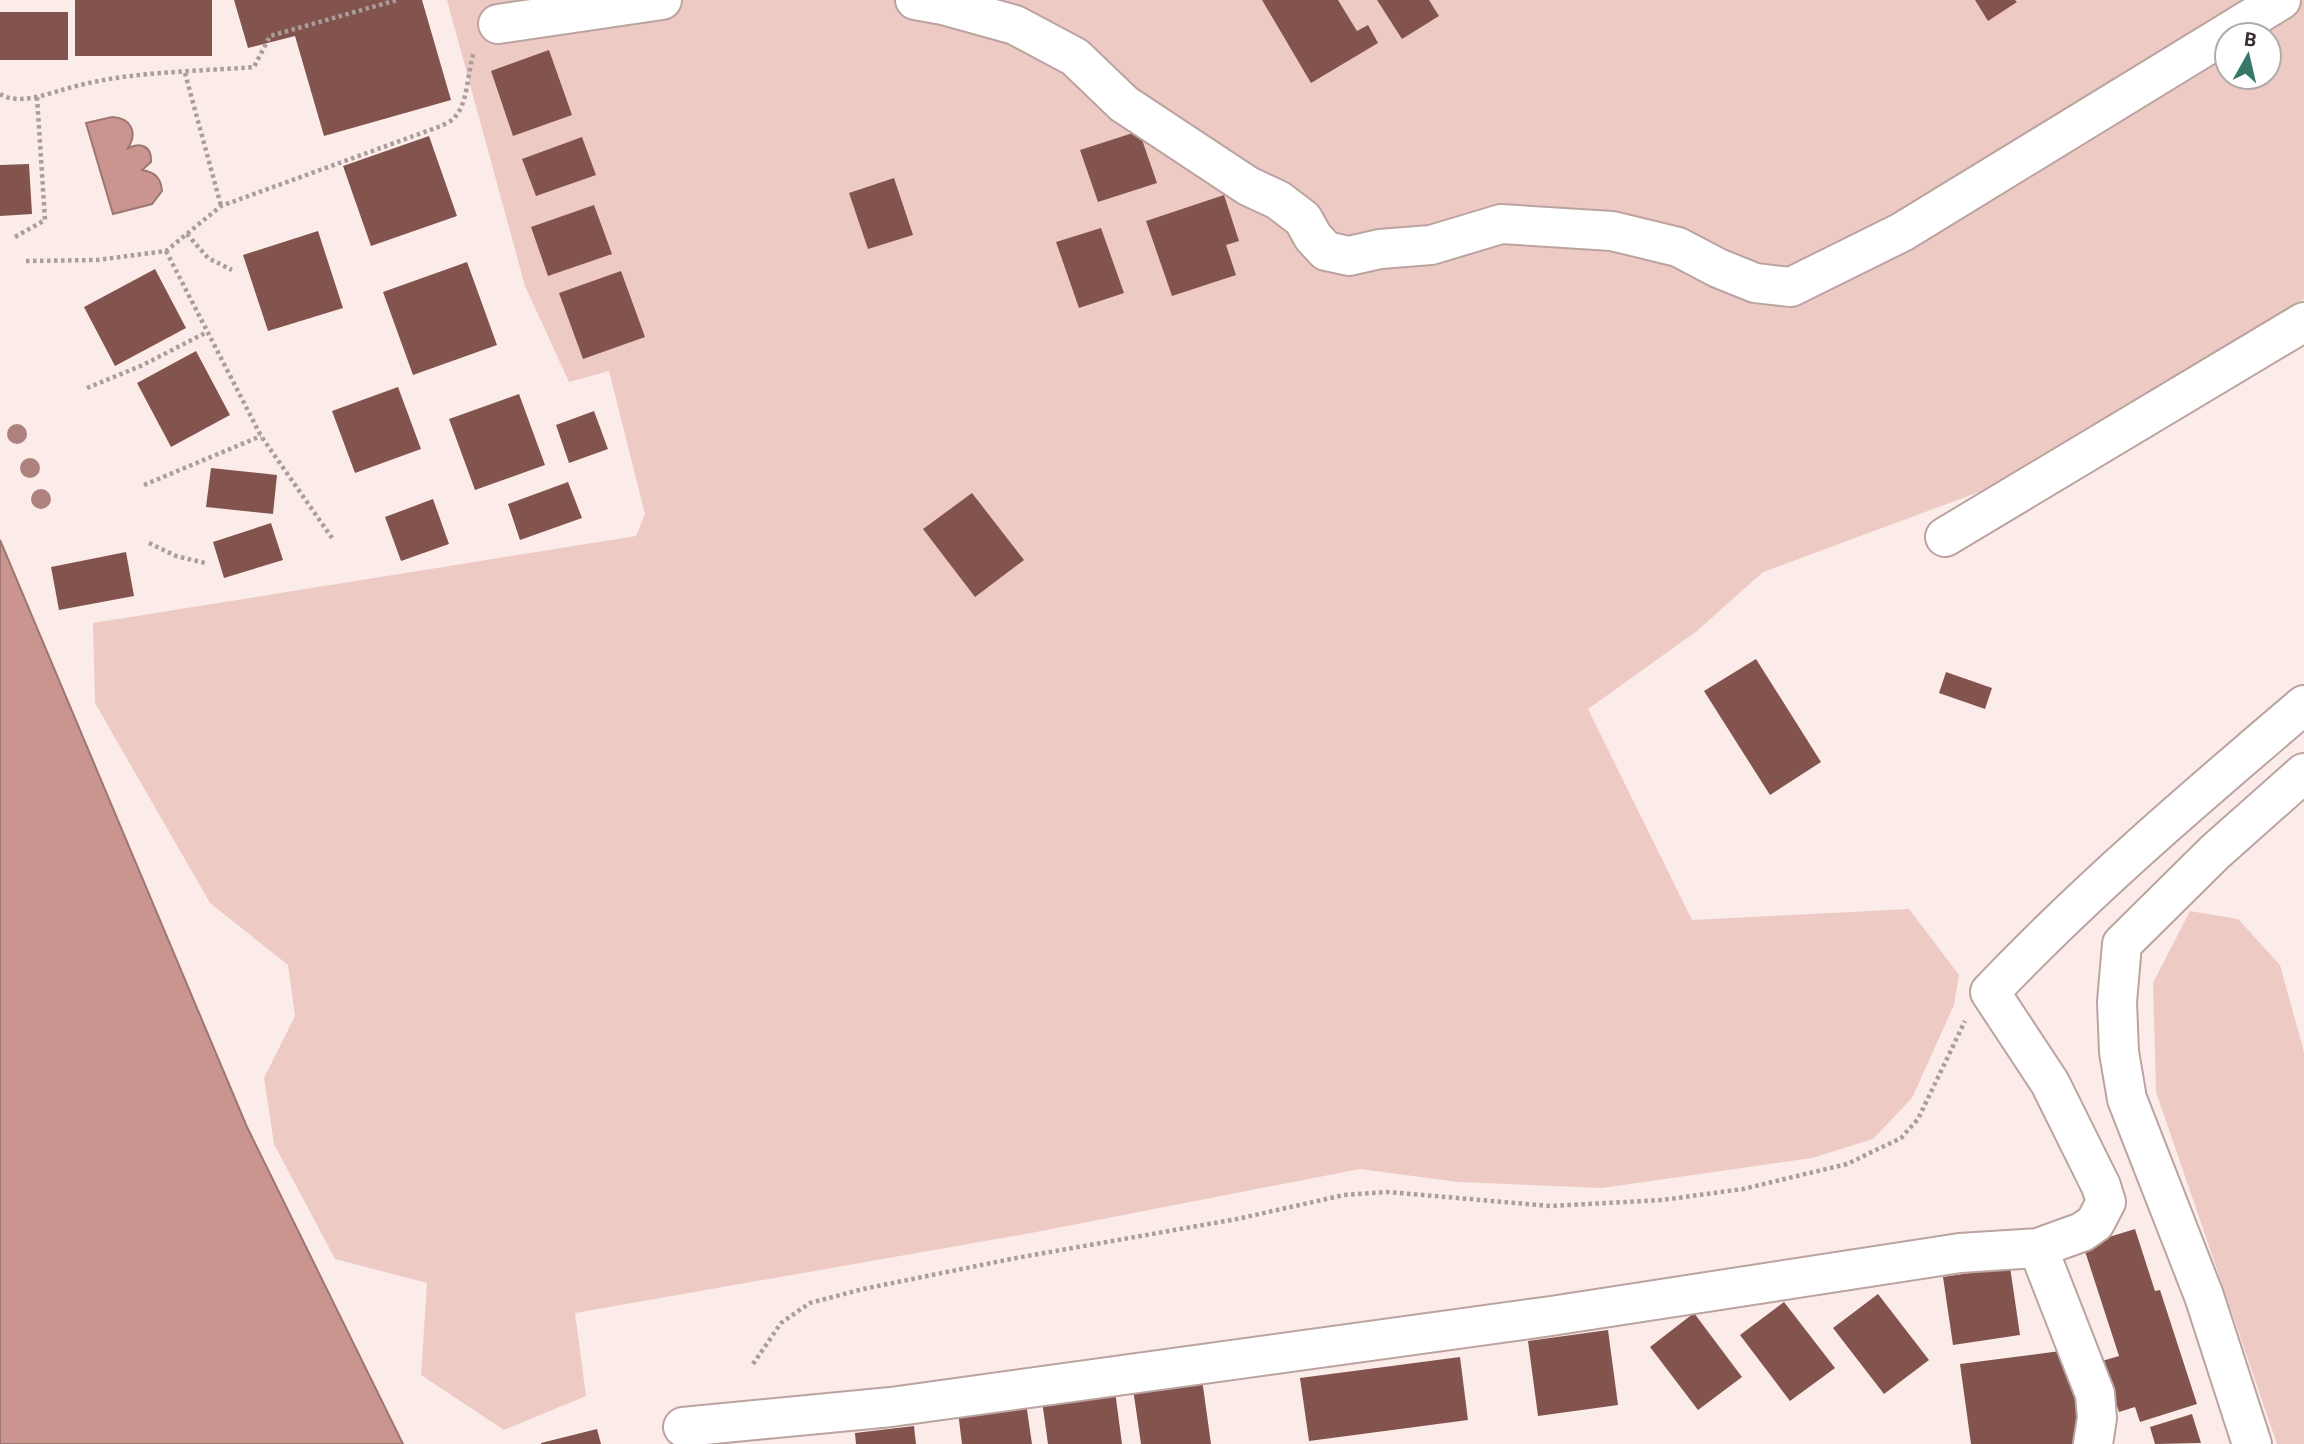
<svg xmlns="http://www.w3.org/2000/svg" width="2304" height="1444" font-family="Roboto,sans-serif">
  <rect width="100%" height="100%" fill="#fbecea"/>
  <path fill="#eecac4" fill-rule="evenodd" d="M447,0H2304V299L1990,488L1763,572L1697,631L1588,709L1692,920L1909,909L1959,975L1954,1005L1912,1098L1873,1139L1812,1158L1602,1188L1458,1182L1360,1169L1031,1233L575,1313L586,1396L504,1430L421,1375L427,1283L335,1259L274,1144L264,1078L295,1016L288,965L210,903L95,703L93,623L636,536L645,514L609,371L569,382L525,286ZM2227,35H2269V77H2227Z
    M2190,911L2238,919L2280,965L2304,1052V1444H2277L2156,1092L2153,983Z"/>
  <path fill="#c9958e" stroke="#9e7671" stroke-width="2" d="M112,117C131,118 138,132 128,148C141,142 152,146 151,162L142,170C155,172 161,178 162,191L152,204L113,214L86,123Z
    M0,540L247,1127L403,1444H0Z"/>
  <path fill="#83544e" d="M75,0H212V56H75Z
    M234,0H422L451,100L324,136L295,36L248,48Z
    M1262,0H1338L1357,31L1368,25L1378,43L1311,83Z
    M1377,0H1429L1439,16L1402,39Z
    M1975,0H2015L2017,2L1988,21Z
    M0,12H68V60H0Z
    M549,50L572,115L513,136L491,71Z
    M1139,131L1157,183L1098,202L1080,150Z
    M429,136L457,216L371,246L343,166Z
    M582,137L596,175L536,196L522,159Z
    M29,164L32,214L0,216V165Z
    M894,178L913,235L868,249L849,193Z
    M1224,195L1239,241L1226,245L1236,275L1172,296L1146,221Z
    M594,205L612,254L548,276L531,227Z
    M1101,228L1124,293L1079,308L1056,242Z
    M318,231L343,308L268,331L243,255Z
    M467,262L497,345L413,375L383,292Z
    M155,269L186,328L115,366L84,307Z
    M621,271L645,337L583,359L559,293Z
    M196,351L230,415L171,447L137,383Z
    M398,387L421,449L355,473L332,411Z
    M519,394L545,465L475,490L449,419Z
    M594,411L608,449L569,463L556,425Z
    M211,468L277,475L273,514L206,507Z
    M568,482L582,518L520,540L508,504Z
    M972,493L1024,560L975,597L923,529Z
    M433,499L449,544L401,561L385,517Z
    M271,523L283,560L224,578L213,542Z
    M126,552L134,596L59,610L51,567Z
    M1756,659L1821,762L1770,795L1704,691Z
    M1946,672L1992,688L1985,709L1939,693Z
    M2135,1229L2155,1291L2160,1290L2197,1404L2140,1422L2135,1407L2119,1412L2102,1361L2119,1356L2083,1245Z
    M2010,1267L2020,1335L1953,1345L1943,1277Z
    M1878,1294L1929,1360L1884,1394L1833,1328Z
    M1784,1302L1835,1368L1790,1401L1740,1335Z
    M1694,1313L1742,1377L1698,1410L1650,1347Z
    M1608,1330L1618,1405L1538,1416L1528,1341Z
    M2068,1350L2081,1444H1971L1960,1364Z
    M1460,1357L1468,1420L1309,1441L1300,1378Z
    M1202,1379L1211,1444H1141L1133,1389Z
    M1115,1391L1122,1444H1048L1042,1401Z
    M1026,1403L1032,1444H962L958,1412Z
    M2192,1414L2201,1443L2155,1444L2150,1427Z
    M914,1426L916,1444H856L855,1433Z
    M597,1429L601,1444H541V1443Z"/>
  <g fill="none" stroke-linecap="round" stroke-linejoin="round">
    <g stroke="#bba3a0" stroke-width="42">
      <path id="minor" d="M915,0L943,5L1015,25L1075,57L1124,104L1248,186L1278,200L1303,219L1313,237L1326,251L1349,256L1380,249L1431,245L1501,224L1612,231L1678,247L1718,268L1755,283L1791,287L1902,232L2281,0
        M498,24L662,0
        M1945,537L2304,322
        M2038,1248L2095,1394L2097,1418L2093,1444
        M683,1427L891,1407L1551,1316L1960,1253L2038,1248L2082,1232L2095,1223L2106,1202L2101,1186L2050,1083L1990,992C2088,889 2196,797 2304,705
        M2252,1444L2204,1296L2127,1099L2119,1052L2117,1002L2122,944L2215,852L2304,773"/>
    </g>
    <path stroke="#aa9d9b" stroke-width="4.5" stroke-dasharray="3.5 3.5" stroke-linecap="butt" d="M185,73L221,206
      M0,94C17,105 44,95 62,90C124,71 190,72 254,67L270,36L397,0
      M187,234L208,258L232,270
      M15,237L45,220L37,97
      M166,251L261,436L332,538
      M26,261L97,260L166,251L221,206L441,126C445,124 452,121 455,117C469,101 467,71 474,52
      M87,388L143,365L207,332
      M144,485L261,436
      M149,543L176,556L205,563
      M753,1364L781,1323L810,1303L863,1289L1016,1258L1237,1219L1344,1195L1388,1192L1550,1206L1662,1200L1743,1189L1847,1164L1901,1138L1918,1119L1965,1021"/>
    <use href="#minor" stroke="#fff" stroke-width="38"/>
  </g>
  <g fill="#ad827e">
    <circle cx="17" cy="434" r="10"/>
    <circle cx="30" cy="468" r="10"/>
    <circle cx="41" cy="499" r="10"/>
  </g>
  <g transform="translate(2248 56) rotate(8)"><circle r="33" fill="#ffffff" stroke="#afabab" stroke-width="2"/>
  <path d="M0-5L12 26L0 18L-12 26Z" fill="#36796b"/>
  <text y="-10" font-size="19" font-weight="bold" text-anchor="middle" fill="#382e2d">B</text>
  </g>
</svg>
